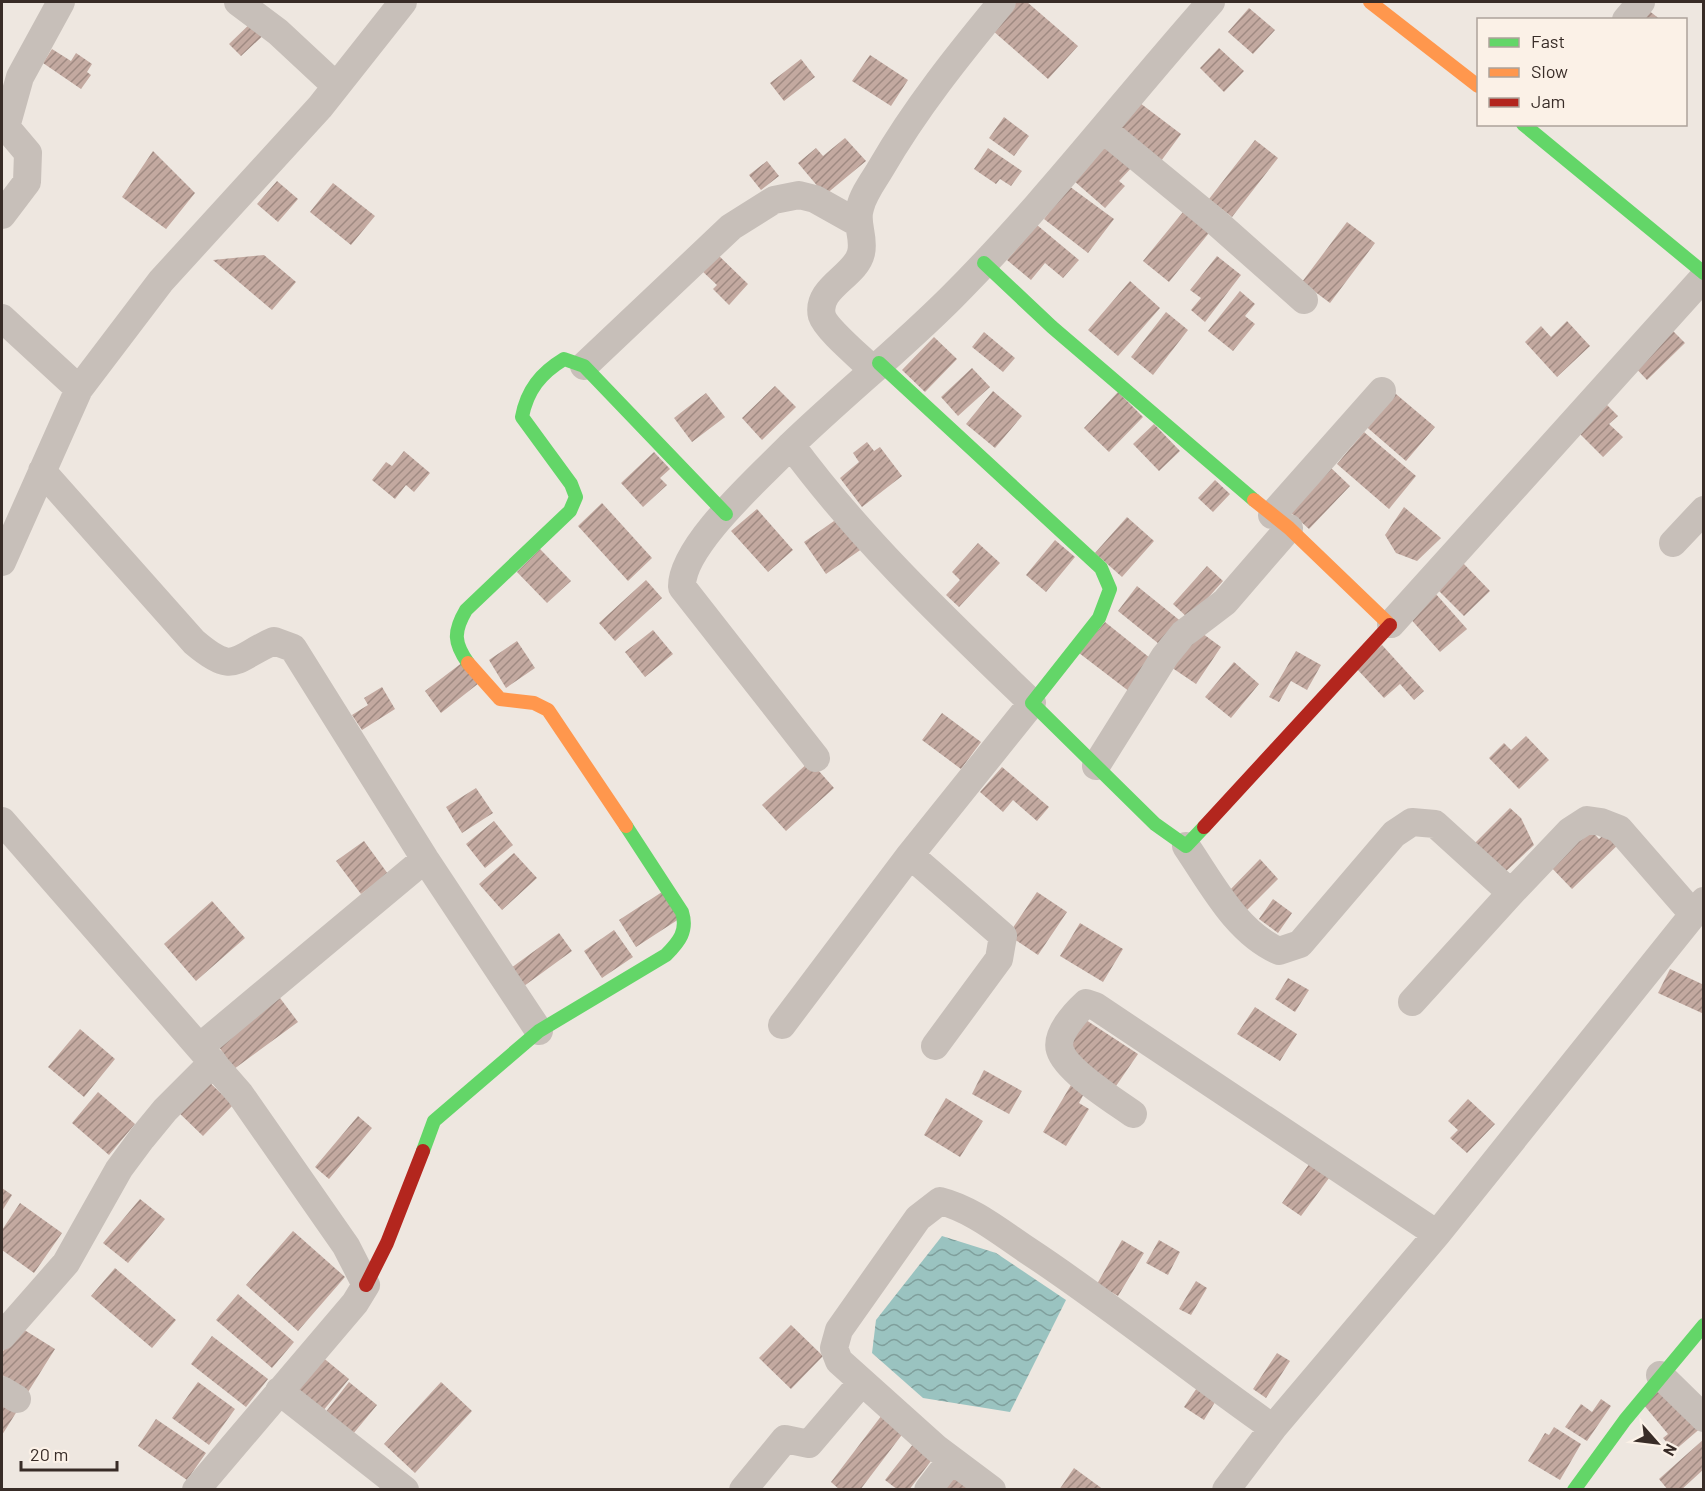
<svg xmlns="http://www.w3.org/2000/svg" width="1705" height="1491" font-family="Barlow,sans-serif">
  <defs>
    <pattern id="water-waves" width="16" height="10" patternUnits="userSpaceOnUse" patternTransform="scale(1.5)"><rect width="16" height="10" fill="#9ac3c0"/><path d="M0 5q4-4 8 0t8 0" fill="none" stroke="#7f9f9c"/></pattern>
    <pattern id="building-hatch" width="6" height="6" patternUnits="userSpaceOnUse" patternTransform="scale(1.5)"><rect width="6" height="6" fill="#c3a9a0"/><path d="M-1 1l2-2M0 6l6-6M5 7l2-2" fill="none" stroke="#9f8a82"/></pattern>
  </defs>
  <rect width="100%" height="100%" fill="#eee7e0"/>
  <path fill="url(#water-waves)" d="M942,1236L996,1253L1066,1300L1010,1412L923,1398L872,1353L876,1320Z"/>
  <path fill="url(#building-hatch)" d="M1016,2H1027L1078,46L1048,79L992,30Z
    M1249,8L1275,30L1253,54L1228,32Z
    M1648,10L1661,20H1641Z
    M256,18L268,31L241,56L229,44Z
    M1219,48L1244,71L1224,92L1200,68Z
    M52,49L71,61L76,53L92,64L87,72L91,75L81,89L43,63Z
    M870,55L908,80L891,106L852,81Z
    M801,59L815,77L784,101L770,83Z
    M1136,100L1181,134L1161,161L1115,127Z
    M1004,117L1029,136L1014,156L989,138Z
    M845,138L866,161L825,195L798,163L816,148L823,156Z
    M1255,140L1278,158L1232,217L1209,199Z
    M1106,141L1134,165L1119,181L1125,186L1105,208L1073,180Z
    M988,148L1022,171L1011,186L1000,179L996,184L974,169Z
    M153,151L195,193L166,229L122,197Z
    M767,161L779,176L761,190L749,175Z
    M277,181L298,199L278,222L257,204Z
    M333,183L375,216L351,245L310,212Z
    M1069,186L1114,219L1088,253L1044,219Z
    M1183,212L1209,233L1169,282L1143,261Z
    M1347,222L1375,243L1330,303L1302,282Z
    M1037,225L1079,260L1063,278L1045,263L1031,280L1007,260Z
    M717,254L748,284L729,305L713,289L717,285L701,270Z
    M264,255L296,282L272,310L213,260Z
    M1217,256L1241,275L1205,322L1191,310L1201,298L1190,290Z
    M1130,281L1160,308L1118,356L1088,330Z
    M1240,291L1255,304L1245,316L1255,324L1233,351L1208,331Z
    M1166,312L1188,330L1153,375L1131,357Z
    M1567,321L1590,346L1557,377L1525,342L1541,326L1551,337Z
    M1667,325L1685,343L1647,380L1630,362Z
    M984,332L1015,358L1003,372L972,347Z
    M934,337L957,359L925,392L902,370Z
    M972,368L990,387L958,416L941,397Z
    M775,386L796,407L762,440L742,418Z
    M1390,389L1435,427L1406,461L1362,423Z
    M993,391L1022,416L995,448L966,424Z
    M1118,392L1143,417L1109,452L1084,428Z
    M706,393L725,417L692,442L674,418Z
    M1600,398L1618,416L1609,424L1623,437L1603,457L1572,426Z
    M1154,424L1180,451L1159,471L1133,444Z
    M1364,432L1416,476L1389,509L1337,464Z
    M867,442L874,451L880,447L902,476L862,507L840,478L859,462L853,453Z
    M404,451L430,473L414,492L406,485L395,499L372,480L386,462L392,466Z
    M654,452L670,469L660,478L667,485L643,507L621,483Z
    M1329,466L1350,486L1309,529L1288,510Z
    M1215,480L1230,494L1213,512L1198,498Z
    M602,503L652,558L628,581L578,526Z
    M1404,507L1441,538L1417,561L1396,553L1385,535Z
    M757,509L793,550L768,572L731,531Z
    M844,514L866,546L826,574L804,542Z
    M1127,517L1154,541L1122,577L1095,553Z
    M1055,540L1075,557L1046,592L1026,575Z
    M978,543L1000,563L959,607L946,595L960,580L952,572Z
    M540,549L571,581L547,603L517,572Z
    M1463,563L1490,591L1464,616L1437,589Z
    M1207,566L1223,581L1189,619L1173,604Z
    M646,580L662,598L615,641L599,623Z
    M1137,586L1183,623L1164,648L1118,611Z
    M1435,593L1467,629L1440,652L1408,616Z
    M1105,622L1155,662L1130,692L1079,653Z
    M1195,628L1221,647L1196,684L1168,665Z
    M653,630L673,654L645,677L625,652Z
    M517,641L535,668L506,688L489,660Z
    M1382,645L1424,691L1414,700L1400,684L1384,698L1356,668Z
    M1296,651L1321,665L1307,690L1291,681L1279,702L1269,697Z
    M463,662L479,683L441,713L425,691Z
    M1234,662L1259,684L1231,718L1205,697Z
    M382,687L395,709L362,730L352,715L368,705L364,698Z
    M942,713L981,742L961,769L922,740Z
    M1526,736L1549,760L1519,789L1489,758L1504,743L1511,750Z
    M810,761L834,788L786,831L762,805Z
    M1002,767L1049,807L1037,821L1013,800L1003,812L980,792Z
    M476,788L493,813L462,833L446,807Z
    M1510,808L1521,818L1534,845L1503,874L1474,844Z
    M494,821L513,845L485,868L466,844Z
    M1586,825L1599,839L1611,828L1623,840L1572,889L1547,863Z
    M364,841L388,874L361,894L336,861Z
    M514,853L537,878L502,910L479,884Z
    M1260,859L1278,879L1245,912L1227,893Z
    M662,892L679,919L636,947L619,920Z
    M1037,892L1067,912L1038,955L1008,935Z
    M1273,899L1292,913L1278,933L1259,919Z
    M212,901L245,938L196,981L164,944Z
    M1080,923L1123,949L1103,982L1060,956Z
    M614,930L633,957L602,978L584,951Z
    M559,933L572,951L524,986L511,968Z
    M1670,969L1704,985V1014L1658,993Z
    M1288,978L1309,990L1295,1012L1275,999Z
    M280,998L298,1022L234,1069L217,1044Z
    M1255,1007L1297,1034L1280,1061L1237,1034Z
    M1086,1020L1138,1054L1116,1086L1064,1052Z
    M80,1029L115,1059L84,1097L48,1067Z
    M984,1070L1022,1091L1009,1114L972,1094Z
    M205,1078L233,1105L203,1136L175,1109Z
    M1074,1080L1087,1088L1079,1103L1089,1109L1066,1146L1043,1132Z
    M98,1092L135,1124L109,1155L72,1123Z
    M946,1098L983,1121L960,1157L924,1135Z
    M1468,1099L1495,1124L1467,1153L1450,1138L1458,1130L1448,1121Z
    M358,1116L372,1128L329,1179L315,1167Z
    M1312,1160L1332,1174L1301,1216L1282,1203Z
    M2,1188L12,1195L2,1211Z
    M140,1199L165,1219L128,1263L103,1243Z
    M20,1203L62,1233L34,1273L2,1250V1230Z
    M293,1231L345,1277L298,1331L246,1285Z
    M1122,1240L1144,1253L1118,1296L1097,1284Z
    M1159,1240L1180,1252L1168,1275L1146,1263Z
    M115,1268L176,1320L152,1348L91,1296Z
    M1196,1281L1207,1288L1191,1315L1179,1309Z
    M238,1294L294,1342L272,1368L216,1320Z
    M791,1325L823,1356L791,1389L759,1358Z
    M18,1326L55,1349L28,1392L2,1375V1353Z
    M212,1336L268,1379L246,1407L191,1364Z
    M1277,1353L1290,1361L1266,1398L1253,1389Z
    M321,1356L349,1379L318,1417L290,1394Z
    M198,1382L235,1409L209,1445L172,1418Z
    M349,1382L377,1405L348,1440L321,1418Z
    M441,1382L472,1411L415,1473L384,1444Z
    M1201,1382L1220,1394L1204,1420L1184,1407Z
    M1667,1384L1703,1426L1674,1451L1663,1438L1668,1434L1643,1404Z
    M2,1396L19,1408L2,1435Z
    M1601,1399L1611,1406L1587,1441L1565,1427L1581,1404L1592,1412Z
    M882,1415L904,1432L860,1490H840L831,1482Z
    M156,1419L206,1453L187,1480L138,1446Z
    M1554,1427L1581,1444L1560,1480L1528,1461L1545,1433L1549,1435Z
    M1704,1439V1469L1681,1490H1668L1659,1479Z
    M914,1443L934,1457L909,1490H898L885,1480Z
    M1074,1468L1104,1490H1059Z
    M949,1470L975,1490H934Z"/>
  <g fill="none" stroke-linecap="round" stroke-linejoin="round">
    <path stroke="#c7bfb9" stroke-width="28" d="M238,2L278,32L336,86
      M1626,20L1641,2
      M1104,130L1216,222L1304,300
      M2,215L27,182L28,153L6,127L20,77L61,2
      M2,318L79,389
      M584,366L731,227L774,200L799,195L815,199L856,222
      M872,369C861,358 826,329 822,316C815,288 856,276 861,253C865,237 855,224 860,208C863,194 874,180 881,168C915,109 959,54 1002,2
      M791,445C761,476 681,546 682,587L816,758
      M42,471L194,642C235,677 234,658 274,641L293,648L425,859L539,1031
      M1272,515L1382,391
      M1673,543L1704,510
      M2,562L79,389L161,281L320,107L403,2
      M1391,624L1704,277
      M1096,766L1165,656L1183,634L1225,602L1289,528
      M2,821L240,1094L346,1246L366,1285L355,1303L196,1490
      M1186,846C1212,884 1236,932 1279,951L1300,944L1394,834L1412,822L1435,824L1511,893
      M910,855L1003,936L999,959L935,1046
      M1412,1002L1511,893L1570,831L1587,820L1601,822L1619,829L1693,914
      M782,1025L910,855L1032,703C948,622 860,539 791,445C843,395 900,349 951,298C1044,205 1124,100 1211,2
      M201,1046L425,859
      M1133,1114C1115,1101 1066,1071 1060,1050C1055,1035 1075,1013 1086,1003L1095,1006L1437,1234
      M2,1336L66,1263L119,1169L142,1138L165,1110L213,1062
      M1660,1375L1704,1418
      M2,1390L17,1399
      M279,1391L405,1490
      M743,1490L785,1439L809,1444L862,1382
      M928,1490L951,1460
      M992,1490L936,1448L839,1361L834,1348L839,1330L918,1218L940,1201C972,1209 1000,1232 1027,1250C1112,1306 1190,1370 1273,1428
      M1226,1490L1273,1428L1437,1234L1704,901"/>
    <path stroke="#63d668" stroke-width="14" d="M1523,124L1704,273
      M984,263L1052,327L1254,500
      M879,363L1101,568L1110,589L1099,618L1032,703L1155,824L1186,846L1204,827
      M468,663C454,643 453,632 466,610L570,511L576,497L571,484L522,417C527,390 541,373 564,359L584,366L726,514
      M423,1151L434,1121L539,1031L666,955C679,942 688,931 682,912L626,826
      M1574,1490L1625,1420L1704,1325"/>
    <path stroke="#ff974d" stroke-width="14" d="M1370,2L1478,86
      M1254,500L1289,528L1390,625
      M468,663L500,699L534,703L548,710L626,826"/>
    <path stroke="#b3261e" stroke-width="14" d="M1204,827L1390,625
      M366,1285L387,1243L423,1151"/>
  </g>
  <rect width="1705" height="1491" fill="none" stroke="#382c27" stroke-width="6"/>
  <rect x="1477" y="18" width="210" height="108" fill="#fbf1e7" stroke="#ada29a" stroke-width="1.5"/>
  <rect x="1489" y="38" width="30" height="9" fill="#63d668" stroke="#ada29a" stroke-width="1.5"/>
  <text x="1531" y="48" font-size="18" fill="#382c27">Fast</text>
  <rect x="1489" y="68" width="30" height="9" fill="#ff974d" stroke="#ada29a" stroke-width="1.5"/>
  <text x="1531" y="78" font-size="18" fill="#382c27">Slow</text>
  <rect x="1489" y="98" width="30" height="9" fill="#b3261e" stroke="#ada29a" stroke-width="1.5"/>
  <text x="1531" y="108" font-size="18" fill="#382c27">Jam</text>
  <g transform="translate(1657 1443) rotate(118)" stroke="#fbf1e7" stroke-width="4.5" paint-order="stroke">
  <path d="M0-4.5L10 22L0 15L-10 22Z" fill="#382c27"/>
  <text y="-9" font-size="16" font-weight="bold" text-anchor="middle" fill="#382c27">N</text>
  </g>
  <path d="M21 1461v9h96v-9" fill="none" stroke="#382c27" stroke-width="3"/>
  <text x="30" y="1461" font-size="18" fill="#382c27" stroke="#fbf1e7" stroke-width="4.5" paint-order="stroke">20 m</text>
</svg>
